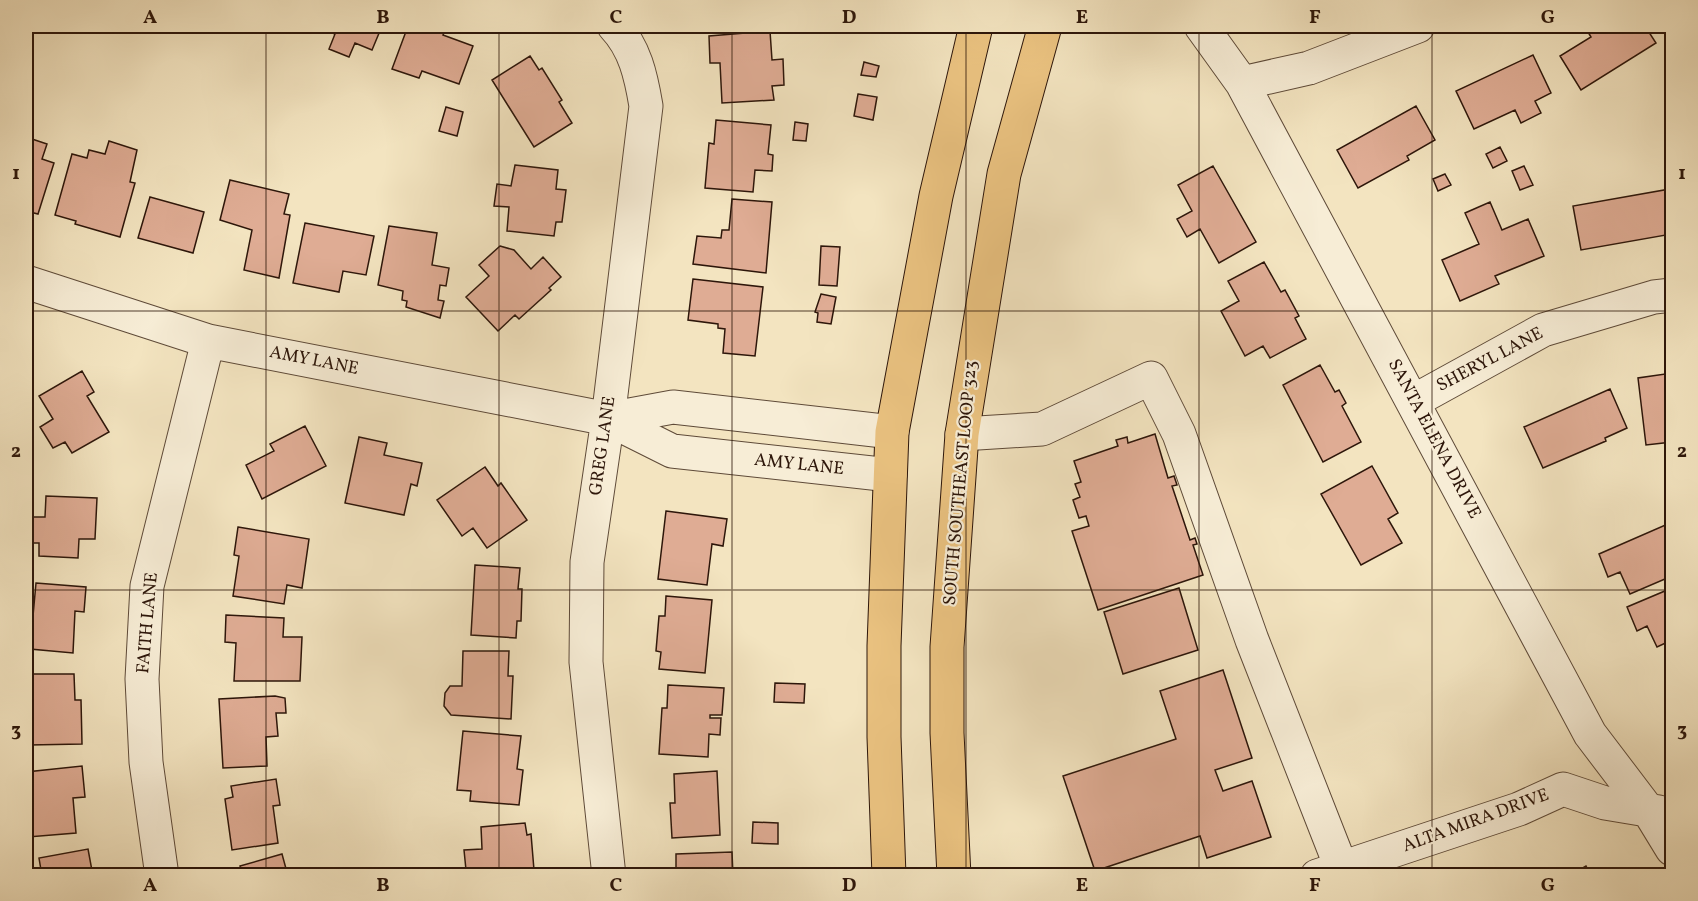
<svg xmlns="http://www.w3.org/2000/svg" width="1698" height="901" font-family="Vollkorn,serif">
  <rect width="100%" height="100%" fill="#f3e4c0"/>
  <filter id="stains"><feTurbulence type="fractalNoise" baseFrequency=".00333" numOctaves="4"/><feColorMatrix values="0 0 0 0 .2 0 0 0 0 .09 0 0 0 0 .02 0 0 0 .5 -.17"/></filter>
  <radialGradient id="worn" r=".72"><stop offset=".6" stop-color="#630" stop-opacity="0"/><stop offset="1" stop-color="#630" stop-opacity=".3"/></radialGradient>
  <path fill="#dfac94" stroke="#2d160a" stroke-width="1.5" d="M315,26H382L372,50L355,43L349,57L329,49L335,34Z
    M408,26H443L446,27L443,35L473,46L459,84L422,71L419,78L392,69Z
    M1599,26H1645L1656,43L1581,90L1560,56L1591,37L1588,32Z
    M770,31L772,60L783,59L784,85L772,86L774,100L722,103L720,63H710L709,36Z
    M1533,55L1551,93L1535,101L1541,113L1521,123L1515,110L1474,129L1456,91Z
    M530,56L539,70L542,68L562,100L559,102L572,123L534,147L492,80Z
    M864,62L879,66L876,77L861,75Z
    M858,94L877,97L873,120L854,116Z
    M1416,106L1435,140L1407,156L1409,160L1358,188L1337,150Z
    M446,107L463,112L457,136L439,131Z
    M716,120L771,125L768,154L773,155L772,171L755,170L753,192L705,188L709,143L714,144Z
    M795,122L808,124L806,141L793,140Z
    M26,137L47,144L42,159L54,163L38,214L26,211Z
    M109,141L137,150L130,182L135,183L120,237L75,224L76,221L55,215L72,154L87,158L89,150L105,154Z
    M1500,147L1507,161L1493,168L1486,154Z
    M515,165L558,170L556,189L566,190L562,222H556L554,236L507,231L509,207L494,206L497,184L511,186Z
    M1213,166L1256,242L1219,263L1200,229L1187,237L1177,219L1192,211L1178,185Z
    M1524,166L1533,185L1520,190L1512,171Z
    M1445,174L1451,185L1438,191L1433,179Z
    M230,180L289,194L284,214L290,215L279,278L244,270L252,230L220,220Z
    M1670,189L1672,234L1581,250L1573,206Z
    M150,197L204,212L193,253L138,238Z
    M732,199L772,202L766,273L693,264L697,236L721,238L722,230H729Z
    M1490,202L1502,230L1528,219L1544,256L1495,276L1499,284L1460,301L1442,260L1479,244L1465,213Z
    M305,223L374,236L366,275L343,271L339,292L293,283Z
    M389,226L437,233L432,265L449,268L446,286L440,285L438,300L444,301L440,318L406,307L407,301L402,300L403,291L378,285Z
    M500,246L514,250L531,269L543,257L561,277L549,288L551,290L519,319L515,315L498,331L466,297L489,276L479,265Z
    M821,246L840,247L837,286L819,285Z
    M1264,262L1281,292L1285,290L1299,316L1295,318L1306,339L1270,358L1263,346L1245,356L1221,311L1239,301L1228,281Z
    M693,279L763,287L755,356L723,353L725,329L718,328V324L688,320Z
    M821,294L836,297L831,324L817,322L818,313L815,312Z
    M1320,365L1335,392L1339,390L1346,403L1342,406L1361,442L1323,462L1283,385Z
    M82,371L94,392L87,396L109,432L72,453L65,442L53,448L40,427L53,419L39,396Z
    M1672,373V442L1646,445L1638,378Z
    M1610,389L1627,428L1605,438L1606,441L1543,468L1524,427Z
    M305,426L326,466L262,499L246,465L274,451L270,444Z
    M1155,434L1168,478L1174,476L1177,485L1172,486L1190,540L1195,538L1197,544L1193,545L1203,575L1098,610L1072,531L1089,526L1086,516L1079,518L1073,500L1080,497L1075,484L1081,482L1074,461L1118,446L1116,440L1127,437L1128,443Z
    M359,437L387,443L384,455L422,463L417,486L411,484L404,515L345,503Z
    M1372,466L1398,513L1388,519L1402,543L1361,565L1321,494Z
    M485,467L498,486L501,483L527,520L487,548L473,528L462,536L437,500Z
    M46,496L97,498L95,539H79L78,558L39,556V543H27L28,517H45Z
    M666,511L727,519L723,546L712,544L707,585L658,579Z
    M1670,523L1672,529V576L1630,594L1620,572L1608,577L1599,554Z
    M238,527L309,539L302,588L287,585L284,604L233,596L239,556L234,555Z
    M475,565L520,568L518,589H522L521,621H517L516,638L471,635Z
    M36,583L86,587L84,612L75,611L73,653L30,649Z
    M1179,588L1198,650L1123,674L1104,612Z
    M1672,588V640L1657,647L1647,626L1637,631L1627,607Z
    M666,596L712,600L705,673L659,669L661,652L656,651L659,616H665Z
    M226,615L284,618L283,637H302L300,681H234L236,643L225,642Z
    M463,651H509L508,676H513L511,719L451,715L444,706L445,693L450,686H462Z
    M1223,670L1252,758L1215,770L1223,791L1252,781L1271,837L1207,858L1200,836L1095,871L1063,776L1176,739L1160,691Z
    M27,674H74L75,700H81L82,744L29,745V733H26Z
    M775,683L805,684L804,703L774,702Z
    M668,685L724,688L722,715H710V718H721L720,735L709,734L708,757L659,754L662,708H667Z
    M275,696L285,698L286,713H276L278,736L266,737L267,766L223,768L219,699Z
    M463,731L521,736L517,769L523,770L519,805L470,801L471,791L457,790Z
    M82,766L85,797L73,798L76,833L28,837L26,772Z
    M717,771L720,835L672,838L670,803H675L674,774Z
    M276,779L280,805L273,806L278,843L232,850L225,799L233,797L231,786Z
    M753,822L778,823V844L752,843Z
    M525,823L527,835L531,834L534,870H530V876H486L485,868L466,870L464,850L482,849L481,827Z
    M88,849L93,876H42L39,858Z
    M732,852L733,876H676V854Z
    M282,854L288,876H243L240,866Z
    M1586,866L1591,876H1568Z"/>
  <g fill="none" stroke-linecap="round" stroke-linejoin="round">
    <g stroke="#5e4a38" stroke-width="35">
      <path id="minor" d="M1201,26L1242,83L1590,734L1650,813L1672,849
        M1242,83L1309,68L1418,26
        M26,282L208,341L608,419L672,451L890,475
        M1414,401L1543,330L1654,297L1672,295
        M608,419L673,407L892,432
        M962,434L1042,429L1151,378L1179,434L1252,640L1341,867
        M162,876L146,762L142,679L147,586L208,341
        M609,876L586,662L587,562L608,419L646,106C641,76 635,48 614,26
        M1317,876L1519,809L1563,789L1605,803L1659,812"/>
    </g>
    <g stroke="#2d160a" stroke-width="35">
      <path id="highway" d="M889,876L884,737V646L892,432L936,196L976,26
        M954,876L947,733V647L962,434L1004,174L1045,26"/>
    </g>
    <use href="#minor" stroke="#f7edd6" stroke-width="33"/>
    <use href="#highway" stroke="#eac280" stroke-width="33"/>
  </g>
  <path fill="none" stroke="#2d160a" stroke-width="1.5" stroke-opacity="0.55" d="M266,26V876M499,26V876M732,26V876M966,26V876M1199,26V876M1432,26V876M26,311H1672M26,590H1672"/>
  <g text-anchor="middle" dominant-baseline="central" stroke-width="4.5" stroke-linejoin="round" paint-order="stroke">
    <g font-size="18" fill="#2d160a" stroke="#f7edd6">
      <text transform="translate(1490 360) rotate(-28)">SHERYL LANE</text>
      <text transform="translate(314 361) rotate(11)">AMY LANE</text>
      <text transform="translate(1434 439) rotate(62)">SANTA ELENA DRIVE</text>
      <text transform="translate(603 446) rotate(-82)">GREG LANE</text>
      <text transform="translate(799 465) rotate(6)">AMY LANE</text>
      <text transform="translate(961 483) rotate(-85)">SOUTH SOUTHEAST LOOP 323</text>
      <text transform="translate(148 623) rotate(-85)">FAITH LANE</text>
      <text transform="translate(1476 821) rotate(-20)">ALTA MIRA DRIVE</text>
    </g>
  </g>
  <rect width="1698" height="901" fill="none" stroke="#f3e4c0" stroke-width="66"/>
  <rect x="33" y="33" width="1632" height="835" fill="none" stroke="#2d160a" stroke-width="2"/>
  <g font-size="20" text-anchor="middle" font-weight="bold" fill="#2d160a">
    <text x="150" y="23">A</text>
    <text x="383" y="23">B</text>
    <text x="616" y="23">C</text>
    <text x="849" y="23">D</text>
    <text x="1082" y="23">E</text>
    <text x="1315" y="23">F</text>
    <text x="1548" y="23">G</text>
    <text x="16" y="179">1</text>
    <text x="1682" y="179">1</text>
    <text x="16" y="457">2</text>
    <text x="1682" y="457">2</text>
    <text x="16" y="736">3</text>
    <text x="1682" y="736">3</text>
    <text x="150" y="891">A</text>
    <text x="383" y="891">B</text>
    <text x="616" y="891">C</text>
    <text x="849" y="891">D</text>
    <text x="1082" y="891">E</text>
    <text x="1315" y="891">F</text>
    <text x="1548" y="891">G</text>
  </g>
  <rect width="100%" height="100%" filter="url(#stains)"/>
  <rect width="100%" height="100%" fill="url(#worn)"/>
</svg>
